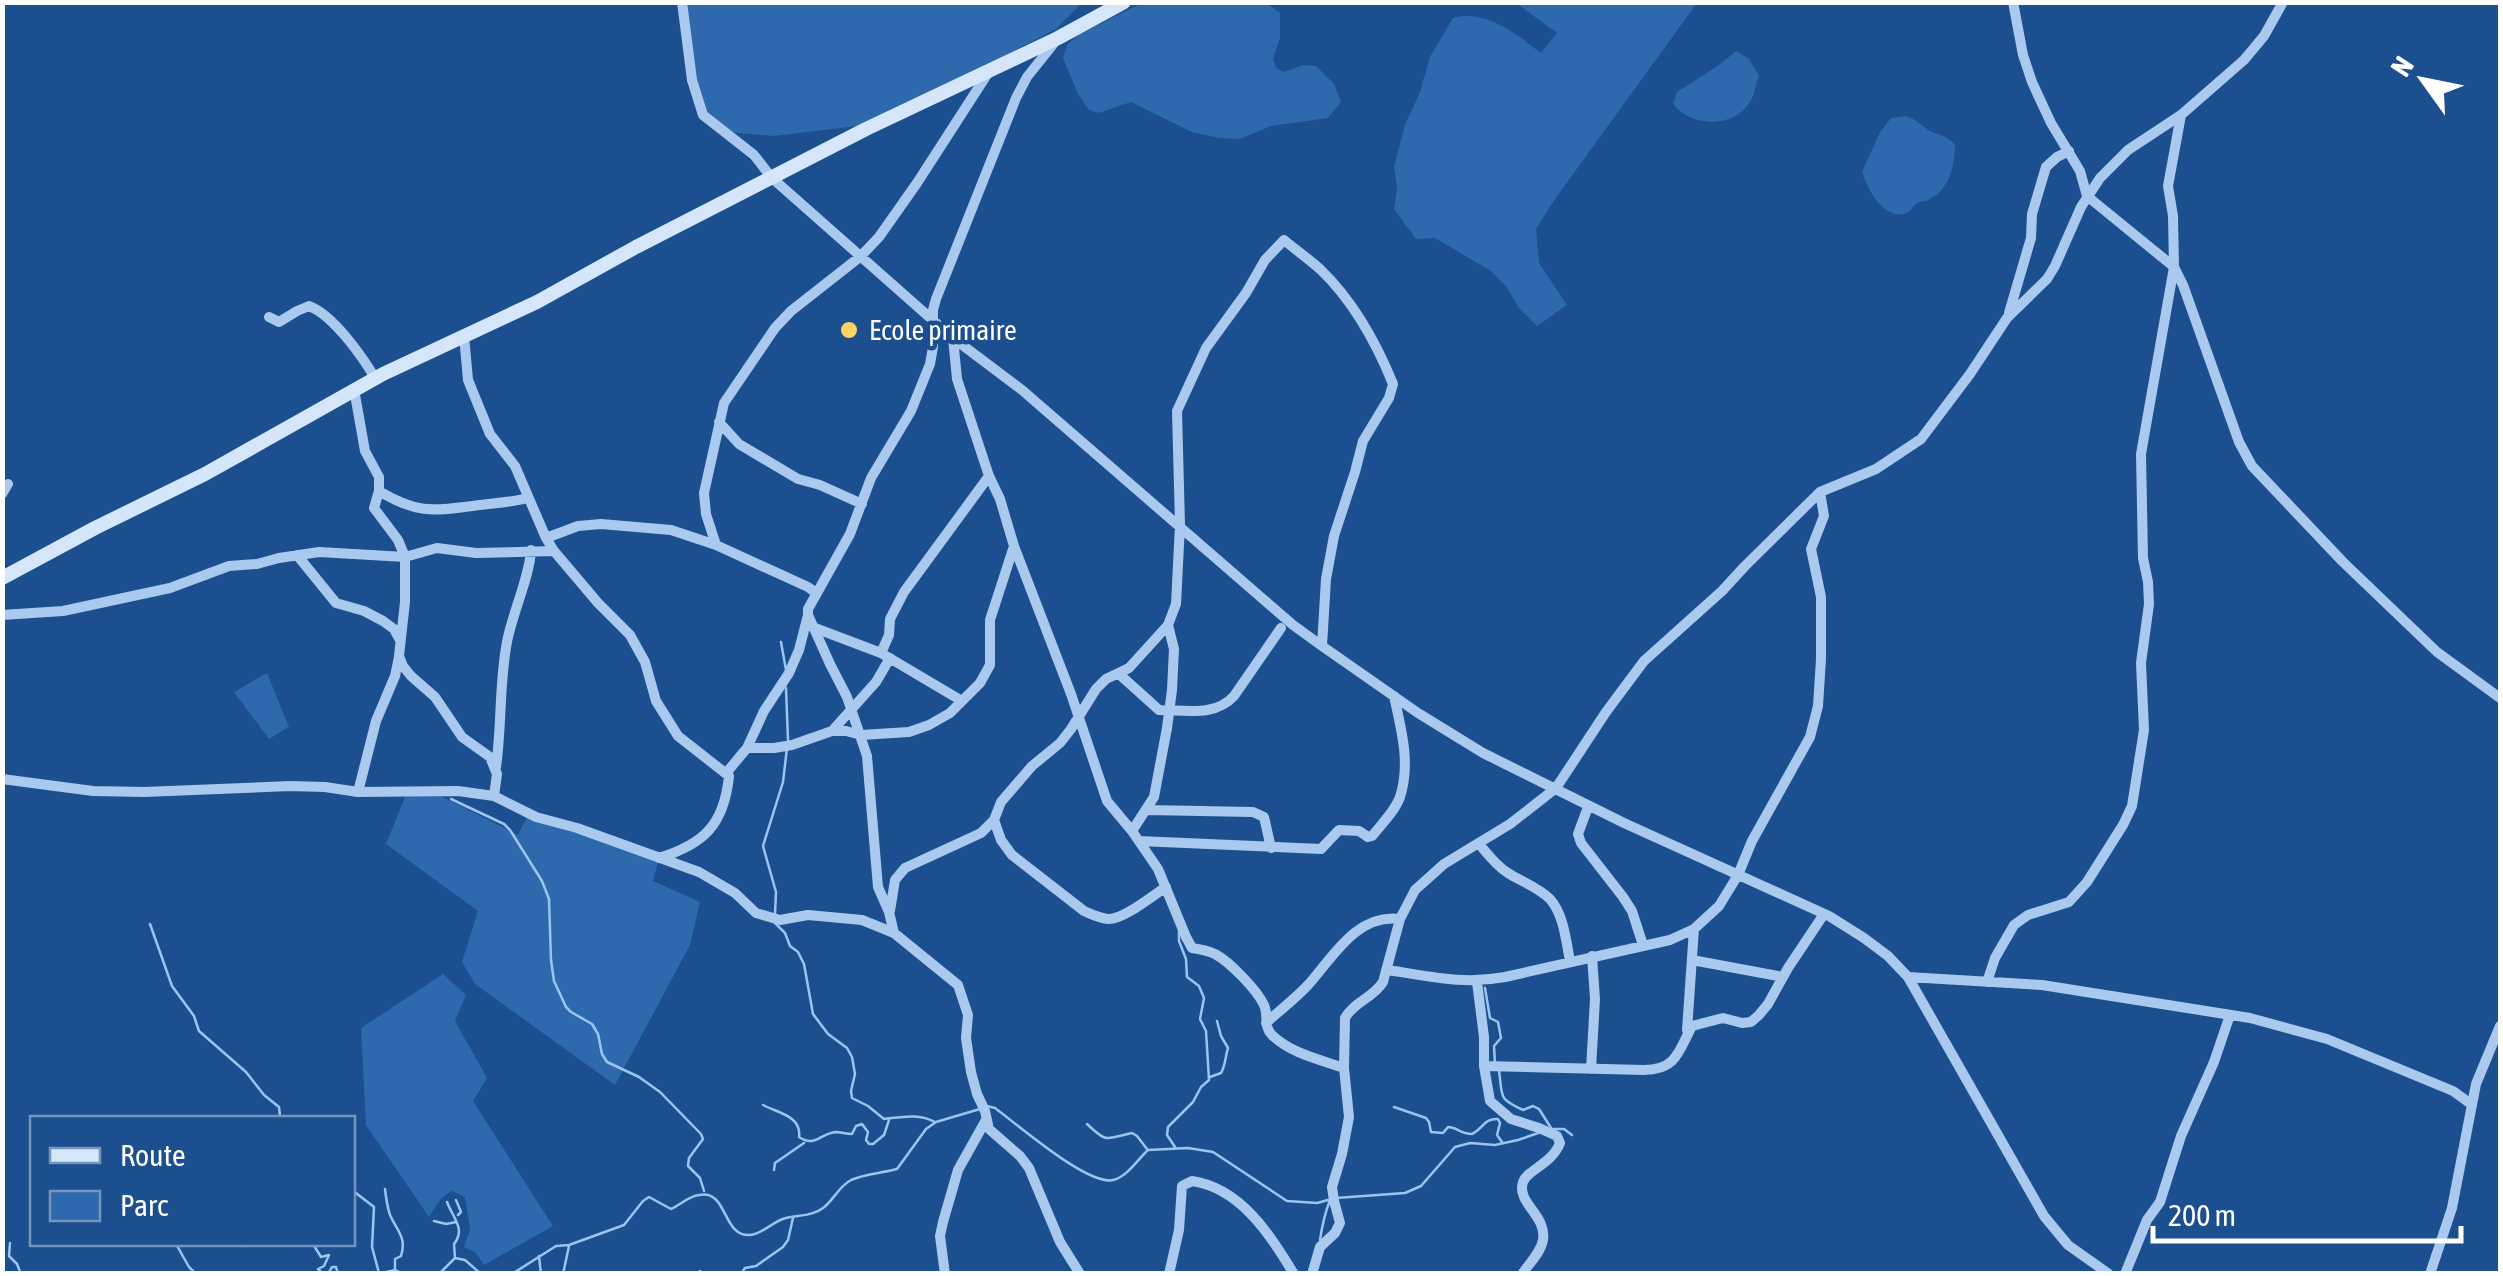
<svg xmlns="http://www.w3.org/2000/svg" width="2503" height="1276" font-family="'Asap Condensed',sans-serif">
  <rect width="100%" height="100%" fill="#1b4f8f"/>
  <path fill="#2e69ad" d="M684,3H1082L1056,29L873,124L774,136L727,132L705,113L694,78Z
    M1142,3H1266L1280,13V38L1273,59L1276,68L1284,72L1303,65L1316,66L1334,84L1341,102L1328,118L1271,126L1240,139L1219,138L1192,132L1131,102L1099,113L1089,110L1078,94L1063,58L1067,45L1078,35Z
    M1516,3H1697L1555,199L1536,229L1539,263L1567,305L1537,326L1518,307L1508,289L1491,271L1435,238L1416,239L1394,209L1397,188L1394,167L1405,125L1420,92L1430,57L1453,18C1486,9 1516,34 1541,53L1557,33Z
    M1736,51L1749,59L1759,76C1756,83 1755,93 1751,100C1735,129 1692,128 1673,104L1677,92L1719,65Z
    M1906,116C1915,119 1919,123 1927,129C1937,136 1947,134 1955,145C1954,165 1951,188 1930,199C1921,204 1923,199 1915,205C1910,209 1911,213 1903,214C1880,217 1868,188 1862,172L1880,132L1891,118Z
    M267,673L289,727L269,739L234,692Z
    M407,792L437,794L518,835L529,813L659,858L653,881L700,902L690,945L615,1085L475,984L462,962L478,911L386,844Z
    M443,974L466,995L455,1021L487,1078L473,1101L553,1226L484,1265L475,1252L464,1247L470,1229L465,1197L452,1191C441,1196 435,1207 429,1217L366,1125L361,1028Z"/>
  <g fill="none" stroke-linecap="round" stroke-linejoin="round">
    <path stroke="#9cc4f0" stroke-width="2.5" d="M781,642L786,670
      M786,688L788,740
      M451,799L504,824L510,830L542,881L549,899L551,960L554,981L566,1007L571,1012L592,1024L598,1034L602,1054L607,1062L639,1077L660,1092L701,1134L703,1139L689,1158L688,1166L700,1178L704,1191
      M775,914L776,892L763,846L783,782L787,748
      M774,922L785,933L790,946L798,952L804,964L813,1014L828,1034L847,1048L852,1057L855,1074L851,1091L852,1098L868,1106L884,1119C902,1117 919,1113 935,1122
      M150,924L172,986L194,1016L199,1031L246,1072L264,1095L279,1107L280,1116L283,1118
      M1485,988L1490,1018L1498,1022L1501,1038L1494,1046L1495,1064
      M1499,1071C1503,1097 1497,1098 1523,1110L1533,1106L1539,1109L1551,1128
      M1210,1077L1221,1073C1226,1064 1225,1057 1228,1048L1221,1036L1217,1021
      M763,1105C778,1113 802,1116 799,1137C815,1148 821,1133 836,1132C841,1132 846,1134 852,1134L856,1126L862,1124L868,1132L866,1140L869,1144H873L884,1135L889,1120
      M987,1106L995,1108C1018,1125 1088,1186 1113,1180C1127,1177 1138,1159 1148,1150L1188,1148L1213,1152L1287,1201L1317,1203L1328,1200
      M1394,1107L1426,1118L1429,1122L1431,1132L1443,1133L1448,1127C1457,1127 1460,1134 1472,1134C1483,1129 1484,1118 1498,1119L1500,1123L1497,1135L1502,1142
      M1087,1124C1109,1145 1106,1138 1132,1133L1137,1136L1147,1149
      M1553,1129H1564L1572,1135
      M1175,1147L1167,1135L1168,1127L1193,1102L1201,1087L1209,1080L1206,1031L1200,1019L1204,998L1199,986L1187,977L1186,959L1179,941V931
      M774,1170L775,1163L804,1143
      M352,1178V1188
      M385,1189C386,1198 387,1206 390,1215C397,1231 407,1237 401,1256L395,1259V1270
      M352,1190L374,1207L372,1247L379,1273
      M1336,1198L1405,1193L1421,1186L1455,1147L1470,1143L1495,1145L1518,1140L1541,1132
      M456,1200L461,1212L458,1215
      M447,1202C453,1218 466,1229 454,1244L455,1258
      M434,1221L446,1224L456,1222
      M1320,1240C1322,1226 1325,1213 1330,1200
      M10,1243L9,1256L17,1264L21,1274
      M176,1244L189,1267L196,1274
      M242,1244L245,1246L257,1244
      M313,1244L321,1257L329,1255L324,1266L318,1269L323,1274
      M539,1256L541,1274
      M700,1271L704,1274
      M328,1274L332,1267H336L338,1274
      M377,1274L395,1270L403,1274
      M439,1274L455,1258L465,1260L481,1274
      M512,1274L556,1246L569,1245L624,1225L643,1201L649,1197L671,1209C680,1205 689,1196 699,1195C728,1189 722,1237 750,1235C763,1234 773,1221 786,1218C798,1215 813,1216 823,1208C834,1200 838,1187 851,1180C864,1174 882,1173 897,1169L926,1129L936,1122L980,1109
      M563,1274L569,1246
      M741,1274L745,1268L756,1266L783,1247L788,1240L793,1218"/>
    <path stroke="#a9c9ee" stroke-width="10" d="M682,2L692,80L703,115L754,155L772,178L953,338L1022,390L1293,625L1322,646L1418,713L1483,753L1624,823L1829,916L1864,938L1888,956L1908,977L2044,1216L2068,1245L2109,1274
      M2013,2L2023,55L2032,82L2051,123L2080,171L2087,196L2174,267L2183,285L2239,442L2252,466L2343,562L2437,652L2500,698
      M2009,313L2031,238L2032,214L2046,167L2057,157L2069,151
      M269,317L279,322L297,311L309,306C333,315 362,356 375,378
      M464,336L468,380L490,434L515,466L546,538L554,551L598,603L630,635L645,662L656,701L678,736L729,776C724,825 704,844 659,858
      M953,338L957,379L989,476L1000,499L1014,546L1071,694L1107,801L1132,831L1158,869L1186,937L1192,948C1199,949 1208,951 1215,954C1230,962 1257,990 1264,1005C1269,1016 1263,1026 1272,1035C1292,1054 1319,1059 1344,1068
      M354,389L365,451L379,477V491L374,508L398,540L405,557V602L399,656L403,666L411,676L435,697L462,737L490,757L497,774L494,796
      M719,422L739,444L798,479L820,485L862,504
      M379,491C420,516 437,510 480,505C497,503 512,502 528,498
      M2,494L8,484
      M546,538L578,526L601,524L671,530L716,545L808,587L816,593
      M716,545L706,514L704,493L724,403L775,328L791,311L861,256L879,237L917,183L988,73
      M297,555L336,603L364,611L383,621L394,629L400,640
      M2,615L63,611L170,588L229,566L257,564L279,558L319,552L405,557L437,548L476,553L554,551
      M815,628L881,653L962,701
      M881,653L889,635L890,619L904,592L989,476
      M1119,674L1159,710C1186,710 1215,717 1234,696L1281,628
      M832,731L876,682L890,658
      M747,748H774L792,745L832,731H846L861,735L909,732L929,725L950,713L980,683L990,665V620L1014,546
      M496,767C502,725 499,683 507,642C512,614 530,576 531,550
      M727,772L747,748L764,711L789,673L799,650L808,615
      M2,779L93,791L144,792L290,786L325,787L358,792L458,791L494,796L536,817L577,828L699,872L735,893L756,913L780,920L808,915L862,920L894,933L958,985L968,1015L966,1038L971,1072L977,1094L985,1111L989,1129L1020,1156L1029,1168L1060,1242L1080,1274
      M358,792L376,721L395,676L399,657
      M1588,807L1578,834L1581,843L1623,897L1632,911L1643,945
      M1147,810L1253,812L1264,817L1271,848
      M1132,831L1154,797L1167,728L1172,690L1174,649L1168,625
      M1139,841L1321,849L1339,830L1359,831L1368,837L1372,836C1381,825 1395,811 1400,797C1411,763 1401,729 1394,696
      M1479,844C1488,854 1496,866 1508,873C1522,882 1538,887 1550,899C1564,915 1566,941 1570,961
      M1166,887C1152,896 1123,920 1108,919C1099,918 1091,914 1084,911L1012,855L1001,840L994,820L1001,802L1032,766L1060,743L1071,729L1096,689L1106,679L1129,668L1168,625L1176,604L1180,525L1177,411L1206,348L1246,293L1265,260L1284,240C1296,250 1309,259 1321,270C1353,301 1376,342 1393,384L1389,398L1363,441L1355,472L1334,536L1326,579L1322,646
      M890,911L895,880L905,868L981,833L994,820
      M894,933L889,912L878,887L867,756L847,697L830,664L808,615V609L850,534L871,478L911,411L930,364L933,347V310L936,299L1016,98L1027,77L1055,42
      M1692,960L1783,977
      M1387,970C1430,976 1462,985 1505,977L1670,940L1694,929L1719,906L1738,875L1752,841L1810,737L1818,706L1821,659V597L1811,549L1824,516L1820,492
      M1908,977L2042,985L2250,1018L2327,1039L2453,1091L2471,1104
      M1477,982L1484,1037V1066L1490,1101L1511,1119L1539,1128L1557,1136L1560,1143C1552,1164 1527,1170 1523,1182C1516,1203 1547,1215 1543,1240C1541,1252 1529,1264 1522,1274
      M1987,982L1995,958L2014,925L2028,915L2069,902L2087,882L2123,825L2132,806L2144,730L2141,663L2149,604L2148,582L2143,558L2141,454L2174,267L2173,216L2168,186L2181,115
      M1266,1023C1280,1010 1295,999 1308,985C1333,957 1357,913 1400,919
      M1687,1030L1694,929
      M1484,1066L1644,1070C1677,1070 1679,1050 1692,1026L1723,1018L1742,1023L1751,1022L1759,1015L1768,1004L1788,968L1824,914
      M1591,1069L1595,999L1592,956
      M945,1274L940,1236L943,1222L958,1170L986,1120
      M1169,1274L1179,1230L1182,1186L1192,1181C1241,1188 1270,1235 1294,1274
      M1312,1274L1320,1247L1335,1233L1340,1223L1334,1201L1332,1187L1342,1154L1349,1117L1344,1068L1345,1018C1354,1002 1373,998 1383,982L1400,919L1415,890L1444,864L1510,824L1556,788L1606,712L1644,661L1722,591L1745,566L1820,492L1876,469L1921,439L1970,374L2007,318L2047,279L2055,266L2081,207L2100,178L2128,150L2181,115L2244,60L2264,36L2283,2
      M2125,1274L2147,1220L2160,1202L2181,1136L2214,1062L2230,1015
      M2430,1274L2452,1208L2476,1084L2500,1026"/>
    <path stroke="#d6e6fa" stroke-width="14" d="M2,578L95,528L205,474L383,374L537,302L636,247L866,129L1058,38L1124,2"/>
  </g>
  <circle fill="#ffd166" stroke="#1b4f8f" stroke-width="4" cx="849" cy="330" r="10"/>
  <g text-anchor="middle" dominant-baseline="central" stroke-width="9" stroke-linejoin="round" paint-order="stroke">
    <g font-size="28" fill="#fff" stroke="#1b4f8f" text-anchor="start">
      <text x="869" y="330">Ecole primaire</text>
    </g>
  </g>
  <rect width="2503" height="1276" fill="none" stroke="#ffffff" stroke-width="10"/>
  <rect x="30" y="1116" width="325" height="130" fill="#1b4f8f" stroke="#7695bc" stroke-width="2.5"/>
  <rect x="50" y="1148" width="50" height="15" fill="#d6e6fa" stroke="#7695bc" stroke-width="2.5"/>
  <text x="120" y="1166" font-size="30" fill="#ffffff">Route</text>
  <rect x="50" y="1191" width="50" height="30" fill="#2e69ad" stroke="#7695bc" stroke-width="2.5"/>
  <text x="120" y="1216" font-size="30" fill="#ffffff">Parc</text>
  <g transform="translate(2423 80) rotate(303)" stroke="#1b4f8f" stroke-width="8" paint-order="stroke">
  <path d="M0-8L18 38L0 25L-18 38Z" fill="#ffffff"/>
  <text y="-15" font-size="28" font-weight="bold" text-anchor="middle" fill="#ffffff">N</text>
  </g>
  <path d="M2153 1226v15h308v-15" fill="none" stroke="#ffffff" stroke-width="5"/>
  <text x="2168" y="1226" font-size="30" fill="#ffffff" stroke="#1b4f8f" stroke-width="8" paint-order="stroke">200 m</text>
</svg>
